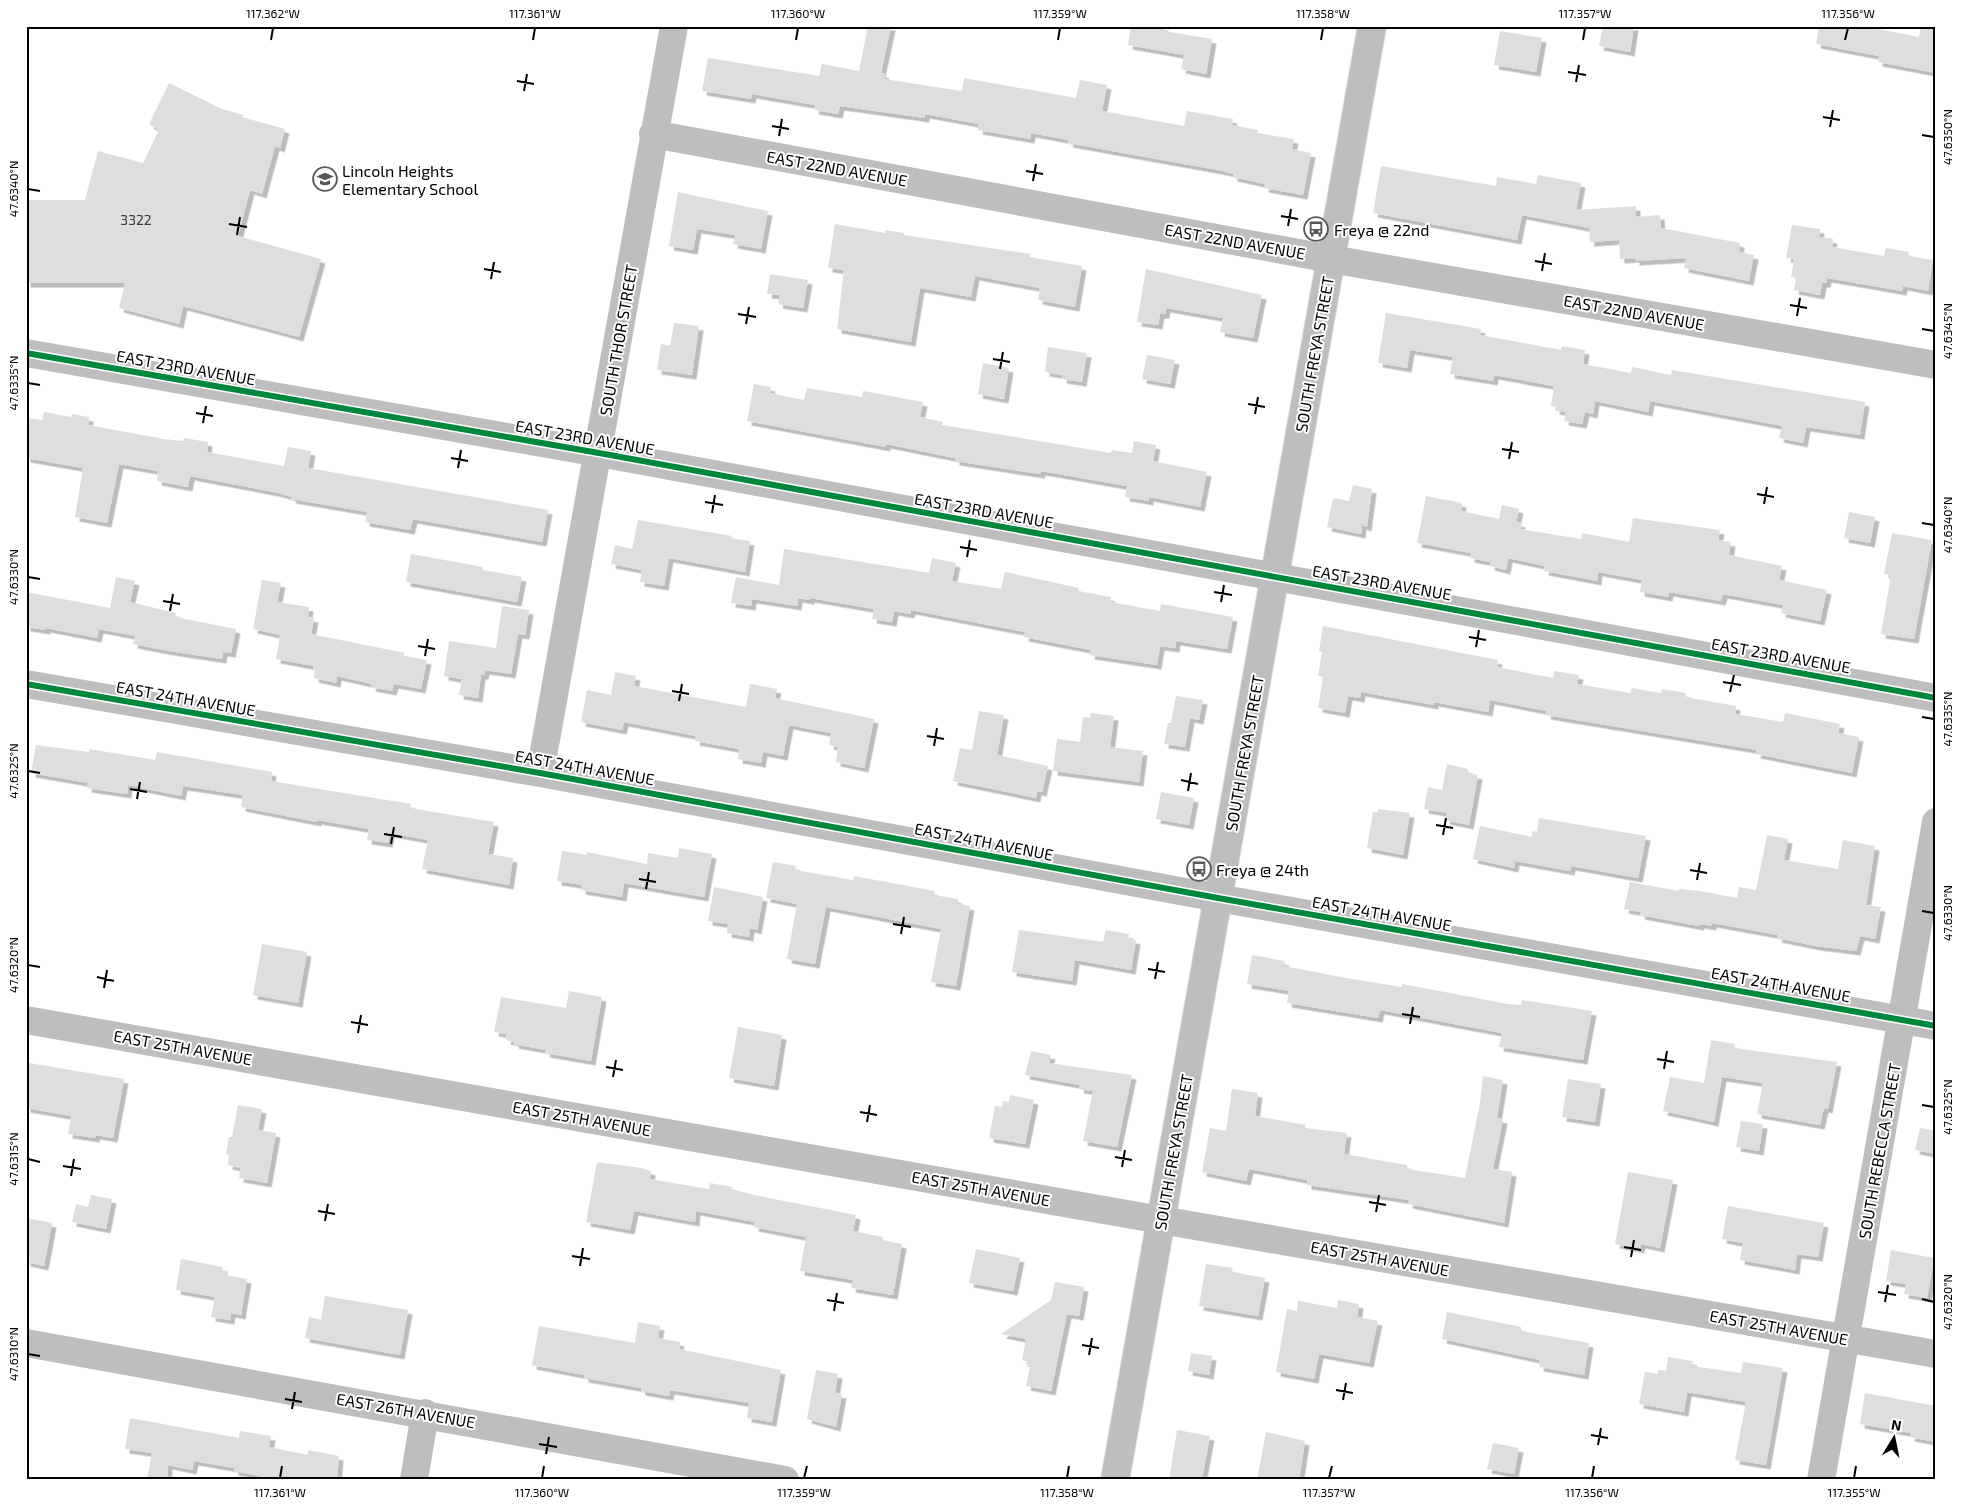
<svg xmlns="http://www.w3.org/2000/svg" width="1962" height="1506" font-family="'Exo 2',sans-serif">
  <defs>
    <filter id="shadow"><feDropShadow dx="4.5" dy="4.5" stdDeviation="0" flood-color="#0004"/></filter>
  </defs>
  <rect width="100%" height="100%" fill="#fff"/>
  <path fill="#dedede" filter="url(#shadow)" d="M868,26H891L881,73L885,74L884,79L962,91L964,78L1076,98L1080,80L1107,85L1102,111L1184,126L1187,111L1233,119L1232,125L1258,130L1257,133L1294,139L1292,149L1311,153L1303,195L1264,188L1265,184L1233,177V174L1223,171L1068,143L1069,140L1031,133L1030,139L1001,134L978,130L979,124L925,114V118L840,106L838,114L814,110L815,105L752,94L751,99L702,91L708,58L819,76L822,64L859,71Z
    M1131,26H1164V31L1212,39L1206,74L1181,69L1184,55L1128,45Z
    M1603,26H1634L1630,52L1599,46Z
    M1819,26H1873V28L1919,37L1921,26H1936V73L1878,62L1879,56L1816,44Z
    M1500,31L1542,38L1536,72L1494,65Z
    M169,83L222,109L243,115L242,117L285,129L280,148L275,146L262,194L250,190L238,236L321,259L299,337L183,306L179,324L119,308L125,283H26L29,200H85L98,151L143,163L159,130L149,124Z
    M1381,166L1496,186L1497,177L1536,184L1538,175L1581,183L1576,210L1636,206V217L1660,215L1661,228L1740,243L1739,252L1754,255L1749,281L1684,268L1686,258L1635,261V258L1620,259L1619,240L1590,242L1589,228L1522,215L1517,240L1373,213Z
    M678,192L768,211L761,249L733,244L735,235L697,229L693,250L669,246Z
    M835,224L885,233V230L904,233V235L1030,254V257L1082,266L1075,307L1038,300L1040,288L975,276L971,297L920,288L911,342L837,329L844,270L828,268Z
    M1792,225L1820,229L1819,237L1833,239L1832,247L1884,256L1886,248L1909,252L1908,256L1933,260L1928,291L1903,286L1902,291L1827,278L1826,283H1822L1820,295L1794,290L1796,278L1791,277L1794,259L1786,258Z
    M1146,269L1262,295L1253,338L1220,332L1223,318L1166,308L1165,314H1160L1158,325L1137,322Z
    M770,274L808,280L803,308L778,304L780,295L767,294Z
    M1386,313L1481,329L1480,335L1561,350L1562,346L1585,350L1583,364L1631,373L1632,367L1671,375L1672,370L1865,402L1860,435L1806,427L1803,443L1779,438L1782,426L1650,401L1648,412L1595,401L1593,414L1585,412L1582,424L1564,421L1566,412L1555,410L1556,407L1551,406L1554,386L1494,375L1493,381L1450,374L1453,357L1410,350L1407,368L1378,363Z
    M674,323L699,326L692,375L657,370L661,344L670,346Z
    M1048,347L1087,353L1082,382L1062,379L1063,375L1045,372Z
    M1147,355L1175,360L1170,384L1142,379Z
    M983,363L1009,368L1004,399L978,394Z
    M754,384L771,387L770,393L804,400L807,388L862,397L863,391L923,402L920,417L943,422L942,425L1111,453L1112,450L1132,453L1134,441L1156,445L1153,461L1207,472L1200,507L1149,497V501L1125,497L1127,486L1041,471L1040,474L955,461V458L886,444V447L747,421Z
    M44,412L71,417L72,414L89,417L88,425L164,439L183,441L184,438L208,442L207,452L284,466L288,447L311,451L308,468L548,510L542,542L413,519L410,530L365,522L367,512L291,499L292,497L279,493L190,476L188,487L157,481L158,471L119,464L107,523L75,517L83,468L26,458V418L42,420Z
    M1353,485L1372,489L1367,527L1362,525L1361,534L1327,527L1333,498L1349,501Z
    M1426,496L1462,503L1461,511L1499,519L1502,505L1519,509L1516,522L1521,523L1520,529L1581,539L1582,533L1629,542L1633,518L1720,530L1718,540L1731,542L1729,555L1782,566L1779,580L1827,590L1820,621L1781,613L1783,605L1723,594L1721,601L1669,592L1668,597L1640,592L1642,580L1598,572L1597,581L1544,571L1545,566L1508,558L1506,570L1490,566V562L1470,558L1471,553L1417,543Z
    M1849,512L1875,517L1870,543L1844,538Z
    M638,520L732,536L731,538L750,541L745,572L669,558L664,586L640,582L642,570L611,564L615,545L632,549Z
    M1892,533L1932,540L1914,639L1881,634L1891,575L1884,574Z
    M784,549L929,573L932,558L956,563L952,581L1001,589L1005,572L1079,588L1078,591L1111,597L1110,602L1160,611L1161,604L1233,617L1227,649L1176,641L1175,648L1160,646L1157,665L1090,655L1091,650L1024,637L1025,632L911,610L910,614L894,611L892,622L872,619L874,609L810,598V600L798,598L797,606L752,599L751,606L731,603L736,577L779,585Z
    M411,554L483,567V570L522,577L517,602L406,582Z
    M116,577L135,581L130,602L176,613L175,617L236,629L231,653L223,652L222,659L169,651L133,644L135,636L99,629L97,638L46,628V630L26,627V592L110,608Z
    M262,580L281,583L277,602L309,607L308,617L314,618L311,634L405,653L404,656L427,660L421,689L394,684L392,691L371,687L372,684L337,676L336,683L314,678L315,670H313V666L276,659L280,635L253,629Z
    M502,606L529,610L525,635L518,634L511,674L485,670L484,675H481L478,698L459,695L462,679L444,676L449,641L496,648Z
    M1323,626L1498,660L1497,667L1553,678L1554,671L1579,675L1577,684L1630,693L1632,688L1661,693L1662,689L1686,693L1685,697L1736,706L1735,714L1783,722L1785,713L1840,724L1838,733L1859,737L1852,773L1756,754L1757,750L1546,715L1547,711L1490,700L1488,712L1434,702V705L1361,692L1360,698L1348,696L1345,713L1318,708L1323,677L1318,676L1322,652L1319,651Z
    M615,672L636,676L634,686L746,707L750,684L777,689L775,698L874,719L864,768L836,762L838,747L829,745L831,733L789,725L783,756L763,752L761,763L738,759L739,749L695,741L696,736L624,722L622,730L581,722L587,690L611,695Z
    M1176,696L1203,700L1199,720L1190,718L1185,747L1164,744L1168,723H1171Z
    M979,711L1004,715L997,755L1048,766L1042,792L1037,791L1036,798L953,781L960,748L972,750Z
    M1091,713L1114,716L1110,747L1143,751L1139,782L1053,771L1057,739L1080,742L1083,717L1090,718Z
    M36,745L89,752V749L155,760L157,752L272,772L271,781L411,804L410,808L494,822L488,854L513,858L509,885L422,869L428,840L390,833L388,843L367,840L369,829L317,820V822L241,807L243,795L183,786L181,796L128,785L127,794L87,788L88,783L31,773Z
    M1447,764L1468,769V773L1478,775L1469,825L1445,820L1447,813L1424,809L1428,787L1442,790Z
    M1161,792L1194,798L1189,825L1156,819Z
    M1378,809L1410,813L1403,855L1367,848L1373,812H1378Z
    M1539,818L1646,836L1638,878L1571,866L1570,871L1515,861L1514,868L1473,859L1480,826L1532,837V831L1537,832Z
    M1767,835L1788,839L1784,860L1838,869L1843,840L1875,846L1866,905L1881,907L1875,939L1860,936L1856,951L1816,946L1777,938L1778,935L1712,923V926L1700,924L1699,926L1640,915L1641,912L1624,909L1630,882L1679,891V889L1700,891L1737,898L1739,887L1756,890Z
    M679,848L712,854L704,897L624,883L622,897L581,890L582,885L557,881L562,851L587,855V852L647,864L648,853L678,858Z
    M773,862L796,866L795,870L853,880L854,876L935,891L934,895L958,899V904L970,906L956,986L931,982L941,929L826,907L815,964L787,959L797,904L766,898Z
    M714,887L763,897L757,930L750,928L749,937L727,933L728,924L708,921Z
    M1019,930L1103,942L1106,930L1129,934L1128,938L1136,940L1131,970L1075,960L1072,981L1012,972Z
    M262,944L307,952L298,1003L253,995Z
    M1252,955L1285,961L1284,966L1346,978L1402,987V984L1508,1004L1521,1005L1522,1000L1592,1011L1583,1060L1499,1047L1502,1033L1380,1010L1378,1018L1287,1003L1289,991L1247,984Z
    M569,991L602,997L591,1061L545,1053L546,1050L514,1044L515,1042L506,1040L507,1034L494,1032L501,997L566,1008Z
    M738,1027L782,1035L774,1086L729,1078Z
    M1711,1040L1735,1044L1734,1048L1837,1062L1828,1109L1824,1108L1820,1125L1757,1114L1763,1083L1722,1077L1714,1122L1663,1111L1670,1077L1704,1083Z
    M1031,1051L1051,1055L1049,1063L1132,1075L1117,1147L1083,1141L1093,1091L1079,1089L1080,1085L1025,1075Z
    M29,1063L124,1079L113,1138L96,1135L95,1138L68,1134L71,1116L26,1108V1079Z
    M1483,1076L1503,1080L1497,1118L1503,1119L1493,1169L1512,1172L1504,1223L1408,1204L1409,1200L1307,1185V1180L1249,1169L1246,1181L1202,1172L1210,1128L1226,1131L1232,1089L1258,1093L1255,1116L1306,1125L1305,1128L1347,1133L1344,1154L1407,1165V1169L1465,1178L1480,1103Z
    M1568,1079L1601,1084L1595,1122L1562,1117Z
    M1010,1095L1034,1100L1025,1144L989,1138L995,1106L1002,1107L1003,1101L1009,1102Z
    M238,1105L262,1109L258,1130L276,1133L267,1183L239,1178L241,1168L228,1165L229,1155L226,1154L229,1137H232Z
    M1741,1121L1763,1124L1759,1151L1736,1147Z
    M1920,1128L1936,1131V1154L1915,1150Z
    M597,1162L641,1168L651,1171L650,1179L709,1189L710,1183L732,1187V1189L754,1195L856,1215L853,1231L883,1237V1240L902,1244L893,1295L851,1288L853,1280L800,1271L806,1237L754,1227L755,1222L696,1211L695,1222L634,1211L630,1230L586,1222Z
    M1628,1172L1673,1180L1660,1248L1641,1244L1640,1249L1615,1244Z
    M91,1195L112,1199L106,1229L72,1222L76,1204L88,1207Z
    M1728,1206L1824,1223L1818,1257L1797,1254L1795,1270L1740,1260L1743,1243L1722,1239Z
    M26,1218L52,1223L44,1266L26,1262Z
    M976,1249L1020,1258L1013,1291L969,1283Z
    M1891,1250L1934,1258L1927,1298L1904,1294L1906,1284L1886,1281Z
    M181,1259L223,1267L222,1271L226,1272L225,1275L247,1279L241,1315L231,1313L230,1320L211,1317L215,1297L176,1290Z
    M1206,1264L1233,1268L1232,1272L1265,1278L1258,1316L1199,1306Z
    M1055,1282L1084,1287L1079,1316L1067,1314L1051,1391L1026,1386L1030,1367H1027L1028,1362L1022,1360L1026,1339L1001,1334L1051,1300Z
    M325,1296L408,1310L400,1355L305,1338L309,1317L321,1320Z
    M1338,1300L1359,1304L1357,1317L1378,1321L1369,1363L1319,1354L1314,1379L1276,1372L1287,1309L1297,1311L1298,1301L1337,1308Z
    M1447,1312L1521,1327V1331L1589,1343L1584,1375L1539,1367L1540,1360L1442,1339Z
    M638,1322L660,1326L658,1338L680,1342L679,1349L781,1370L772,1422L747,1418L749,1403L670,1390L669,1396L641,1391V1388L584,1378V1375L532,1365L539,1326L635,1343Z
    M1191,1353L1212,1356L1209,1375L1188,1371Z
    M1668,1357L1693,1361L1692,1366L1741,1373L1743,1362L1783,1368L1766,1465L1735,1460L1746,1402L1687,1392L1684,1412L1639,1404L1645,1372L1658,1374V1370L1666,1371Z
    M816,1370L838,1374L835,1393L842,1394L836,1427L807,1419Z
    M1865,1393L1936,1406V1442L1910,1437L1911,1433L1860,1424Z
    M130,1418L239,1438L240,1431L271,1436L269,1447L308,1455V1450L339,1456L337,1480H281L234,1471V1468L194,1461L192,1470L168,1465L167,1480H147L152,1453L125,1449Z
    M1177,1430L1210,1436L1202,1479L1188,1476V1480H1169Z
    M1266,1432L1305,1441L1299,1480H1257Z
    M1493,1443L1519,1448L1514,1474L1487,1469Z"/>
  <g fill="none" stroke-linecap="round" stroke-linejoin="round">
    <g stroke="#dbdbdb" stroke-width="30">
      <path id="major" d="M1115,1480L1372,26"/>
    </g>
    <path stroke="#bebebe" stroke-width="28" d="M653,134L1331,259L1936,365
      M26,353L599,453L1936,698
      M26,684L540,773L1218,898L1936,1026
      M540,773L674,26
      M26,1020L1161,1220L1936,1354
      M26,1343L785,1480
      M414,1480L425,1413
      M1821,1480L1936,822"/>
    <use href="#major" stroke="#bebebe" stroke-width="28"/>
    <g stroke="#fff" stroke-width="9">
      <path id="cycleway" d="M26,353L599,453L1936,698
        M26,684L540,773L1218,898L1936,1026"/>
    </g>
    <use href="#cycleway" stroke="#00873e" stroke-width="6"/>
  </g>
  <path fill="none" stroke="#000" stroke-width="2" d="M271,40L273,28M533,40L535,28M796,40L798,28M1058,40L1060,28M1321,40L1323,28M1583,40L1585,28M1845,40L1848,28M1568,72L1586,75M517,81L534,84M1576,82L1579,65M524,91L527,74M1823,117L1840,120M772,126L789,129M1830,127L1833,110M1922,135L1934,137M779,136L782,119M1026,171L1043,174M1033,181L1036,164M28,189L40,191M1281,216L1298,219M229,224L247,227M1288,226L1291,209M237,235L240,217M1535,261L1552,264M484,269L501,272M1542,271L1545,253M491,279L494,262M1790,305L1807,308M738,314L756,317M1797,316L1800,298M746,324L749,307M1922,329L1934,331M993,359L1010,362M1000,369L1003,352M28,383L40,385M1248,404L1265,407M196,413L213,416M1255,414L1258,397M203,423L206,406M1502,449L1519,452M451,458L468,461M1509,459L1512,442M458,468L461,450M1757,494L1774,497M705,502L723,505M1764,504L1767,487M712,513L715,495M1922,523L1934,525M960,547L977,550M967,557L970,540M28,577L40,579M1214,592L1232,595M163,601L180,604M1221,602L1224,585M170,611L173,594M1469,637L1486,640M418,646L435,649M1476,647L1479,630M425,656L428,639M1723,682L1741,685M672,691L689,694M1730,692L1734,675M679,701L682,684M1922,717L1934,719M927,736L944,739M934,746L937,728M28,771L40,773M1181,780L1198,784M130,789L147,792M1188,791L1191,773M137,799L140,782M1436,825L1453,828M384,834L402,837M1443,835L1446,818M391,844L394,827M1690,870L1707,873M639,879L656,882M1697,880L1700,863M646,889L649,872M1922,911L1934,913M893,924L911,927M901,934L904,917M28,965L40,967M1148,969L1165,972M97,977L114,981M1155,979L1158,962M104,988L107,970M1402,1014L1420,1017M351,1022L368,1025M1410,1024L1413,1007M358,1033L361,1015M1657,1059L1674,1062M606,1067L623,1070M1664,1069L1667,1051M613,1077L616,1060M1922,1105L1934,1107M860,1112L877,1115M867,1122L870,1105M1115,1157L1132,1160M28,1159L40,1162M63,1166L81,1169M1122,1167L1125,1150M71,1176L74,1159M1369,1202L1386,1205M318,1211L335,1214M1376,1212L1379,1195M325,1221L328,1204M1624,1247L1641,1250M572,1256L590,1259M1631,1257L1634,1240M580,1266L583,1248M1878,1292L1896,1295M1922,1299L1934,1302M827,1300L844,1303M1885,1302L1888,1285M834,1311L837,1293M1082,1345L1099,1348M28,1354L40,1356M1089,1355L1092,1338M1336,1390L1353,1393M285,1399L302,1402M1343,1400L1346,1383M292,1409L295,1392M1591,1435L1608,1438M539,1444L557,1447M1598,1445L1601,1428M546,1454L549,1437M280,1478L282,1466M542,1478L544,1466M804,1478L807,1466M1067,1478L1069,1466M1329,1478L1332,1466M1592,1478L1594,1466M1854,1478L1856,1466"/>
  <defs>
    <g id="school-ring" transform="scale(1.25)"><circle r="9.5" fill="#fff" stroke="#595959" stroke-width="1.5"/><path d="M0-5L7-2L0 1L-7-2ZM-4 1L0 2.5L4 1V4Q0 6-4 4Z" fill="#595959"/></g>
    <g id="bus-ring" transform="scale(1.25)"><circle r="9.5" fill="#fff" stroke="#595959" stroke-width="1.5"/><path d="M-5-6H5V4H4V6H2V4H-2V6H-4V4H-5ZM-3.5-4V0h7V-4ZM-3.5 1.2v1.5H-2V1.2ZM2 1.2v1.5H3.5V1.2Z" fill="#595959"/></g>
  </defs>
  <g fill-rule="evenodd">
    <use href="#school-ring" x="325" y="179"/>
    <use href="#bus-ring" x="1316" y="229"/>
    <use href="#bus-ring" x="1199" y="869"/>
  </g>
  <g text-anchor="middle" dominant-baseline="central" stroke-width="4" stroke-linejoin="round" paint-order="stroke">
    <g font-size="14" fill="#383838">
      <text x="136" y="219">3322</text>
    </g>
    <g font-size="16" fill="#000" stroke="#fff">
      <text transform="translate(837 168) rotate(10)">EAST 22ND AVENUE</text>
      <text transform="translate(1235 241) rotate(10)">EAST 22ND AVENUE</text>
      <text transform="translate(1634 312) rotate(10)">EAST 22ND AVENUE</text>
      <text transform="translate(618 340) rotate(-80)">SOUTH THOR STREET</text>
      <text transform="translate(1314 354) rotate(-80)">SOUTH FREYA STREET</text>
      <text transform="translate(186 367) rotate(10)">EAST 23RD AVENUE</text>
      <text transform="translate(585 437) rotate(10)">EAST 23RD AVENUE</text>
      <text transform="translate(984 510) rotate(10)">EAST 23RD AVENUE</text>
      <text transform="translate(1382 582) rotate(10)">EAST 23RD AVENUE</text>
      <text transform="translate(1781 655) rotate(10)">EAST 23RD AVENUE</text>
      <text transform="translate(186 698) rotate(10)">EAST 24TH AVENUE</text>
      <text transform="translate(1244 753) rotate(-80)">SOUTH FREYA STREET</text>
      <text transform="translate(585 767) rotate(10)">EAST 24TH AVENUE</text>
      <text transform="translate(984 841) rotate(11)">EAST 24TH AVENUE</text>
      <text transform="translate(1382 913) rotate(10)">EAST 24TH AVENUE</text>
      <text transform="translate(1781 984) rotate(10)">EAST 24TH AVENUE</text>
      <text transform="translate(183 1047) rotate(10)">EAST 25TH AVENUE</text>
      <text transform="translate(582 1118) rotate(10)">EAST 25TH AVENUE</text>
      <text transform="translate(1879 1151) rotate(-80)">SOUTH REBECCA STREET</text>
      <text transform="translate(1173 1152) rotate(-80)">SOUTH FREYA STREET</text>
      <text transform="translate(981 1188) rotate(10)">EAST 25TH AVENUE</text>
      <text transform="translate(1380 1258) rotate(10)">EAST 25TH AVENUE</text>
      <text transform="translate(1779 1327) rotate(10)">EAST 25TH AVENUE</text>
      <text transform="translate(406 1410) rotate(10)">EAST 26TH AVENUE</text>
    </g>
    <g font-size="16" fill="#000" stroke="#fff" text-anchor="start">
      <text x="342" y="170">Lincoln Heights<tspan x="342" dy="18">Elementary School</tspan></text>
      <text x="1334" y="229">Freya @ 22nd</text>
      <text x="1216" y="869">Freya @ 24th</text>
    </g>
  </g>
  <rect width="1962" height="1506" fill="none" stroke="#ffffff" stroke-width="55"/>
  <g transform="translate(1894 1438) rotate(10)" stroke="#ffffff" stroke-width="4" paint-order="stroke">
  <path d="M0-4L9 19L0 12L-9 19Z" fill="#000000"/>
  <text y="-8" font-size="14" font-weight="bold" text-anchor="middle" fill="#000000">N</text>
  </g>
  <rect x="28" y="28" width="1906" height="1450" fill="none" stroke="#000" stroke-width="2"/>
  <g font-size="12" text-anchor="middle" fill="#000">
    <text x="273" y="18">117.362°W</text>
    <text x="535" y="18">117.361°W</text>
    <text x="798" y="18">117.360°W</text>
    <text x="1060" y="18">117.359°W</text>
    <text x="1323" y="18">117.358°W</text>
    <text x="1585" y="18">117.357°W</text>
    <text x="1848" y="18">117.356°W</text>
    <text transform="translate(1948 137) rotate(-90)" y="4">47.6350°N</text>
    <text transform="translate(14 189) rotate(-90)" y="4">47.6340°N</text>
    <text transform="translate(1948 331) rotate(-90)" y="4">47.6345°N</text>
    <text transform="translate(14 383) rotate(-90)" y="4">47.6335°N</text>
    <text transform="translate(1948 525) rotate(-90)" y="4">47.6340°N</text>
    <text transform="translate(14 577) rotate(-90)" y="4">47.6330°N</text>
    <text transform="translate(1948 719) rotate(-90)" y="4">47.6335°N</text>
    <text transform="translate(14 771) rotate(-90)" y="4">47.6325°N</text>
    <text transform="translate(1948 913) rotate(-90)" y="4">47.6330°N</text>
    <text transform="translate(14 965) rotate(-90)" y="4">47.6320°N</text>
    <text transform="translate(1948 1107) rotate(-90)" y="4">47.6325°N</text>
    <text transform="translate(14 1159) rotate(-90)" y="4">47.6315°N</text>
    <text transform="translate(1948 1302) rotate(-90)" y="4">47.6320°N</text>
    <text transform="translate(14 1354) rotate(-90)" y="4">47.6310°N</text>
    <text x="280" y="1497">117.361°W</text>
    <text x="542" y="1497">117.360°W</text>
    <text x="804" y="1497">117.359°W</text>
    <text x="1067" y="1497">117.358°W</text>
    <text x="1329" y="1497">117.357°W</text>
    <text x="1592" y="1497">117.356°W</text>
    <text x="1854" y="1497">117.355°W</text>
  </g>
</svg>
